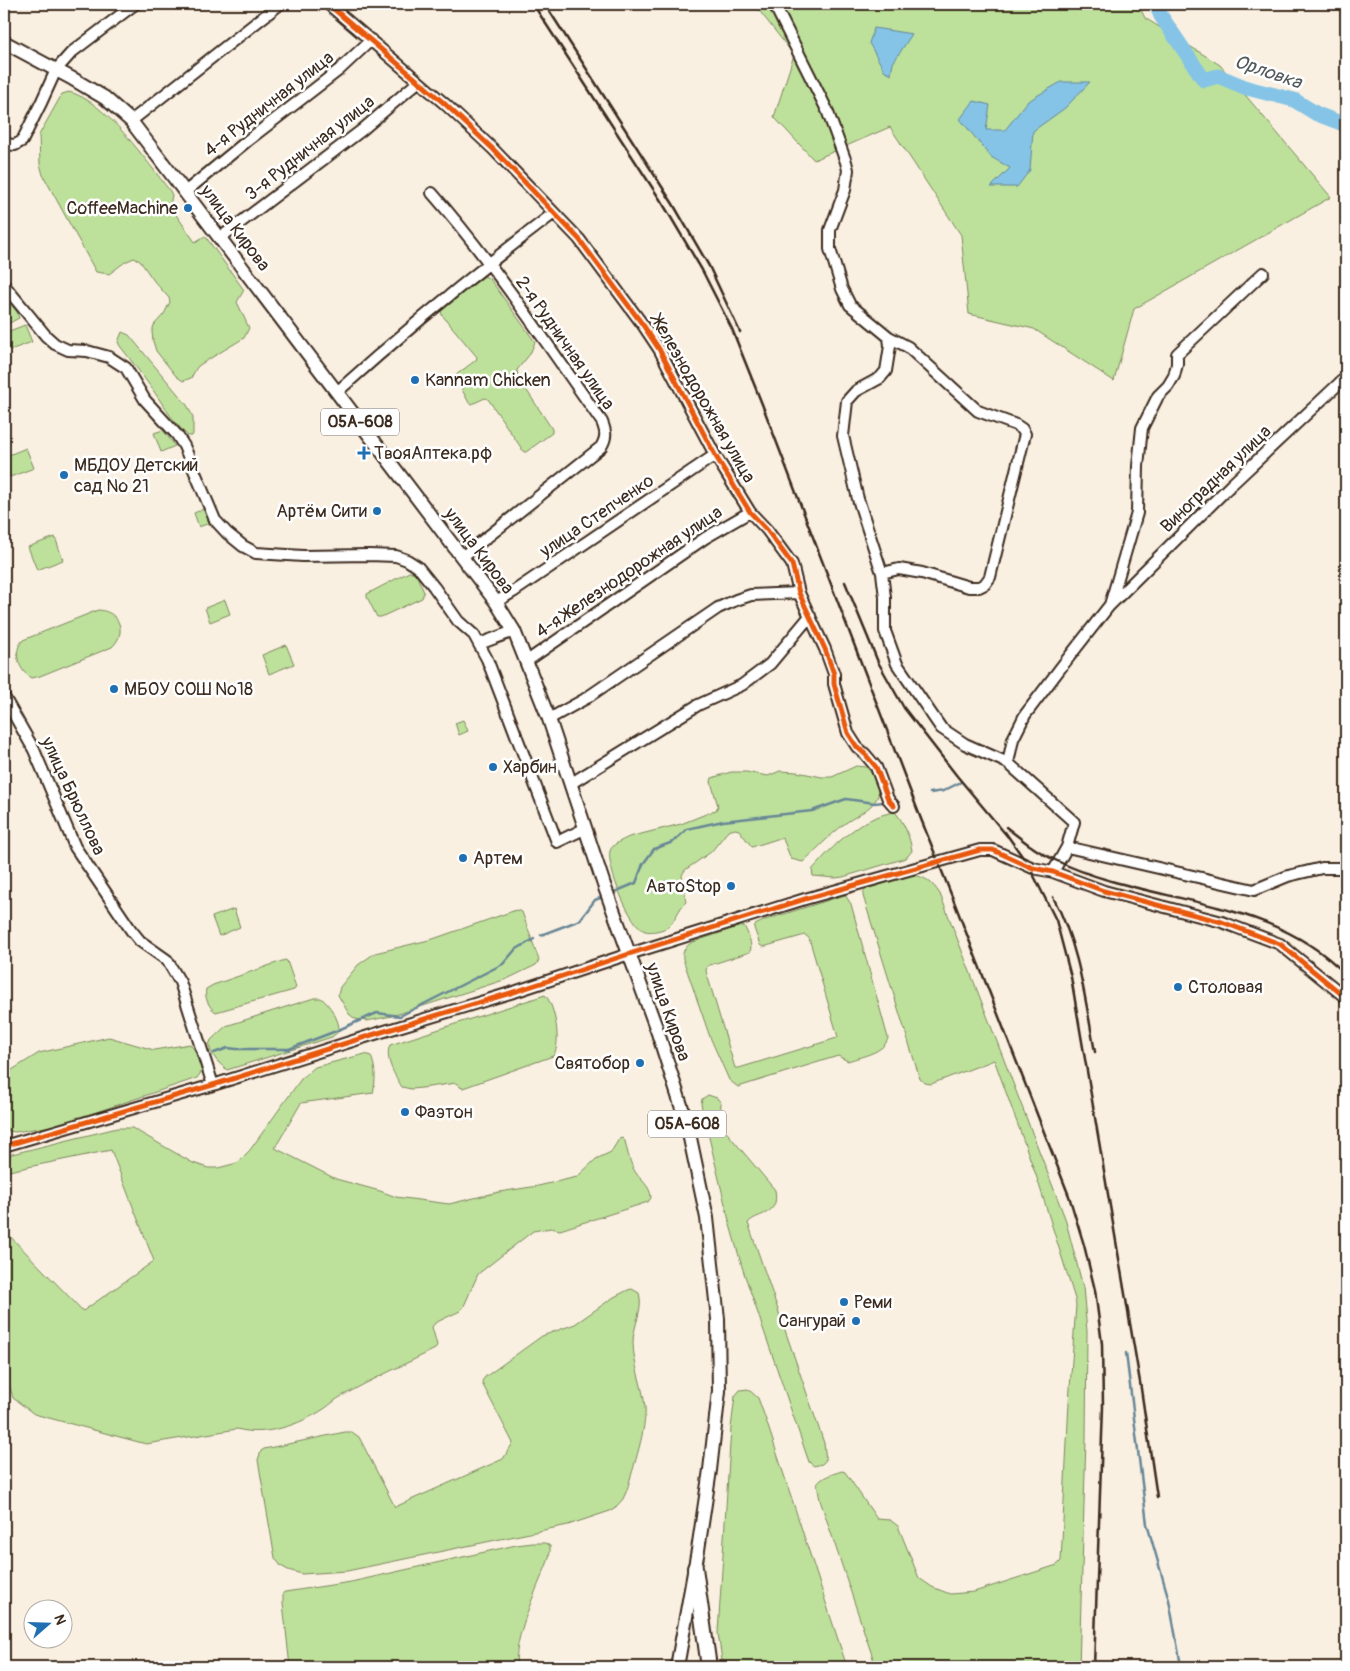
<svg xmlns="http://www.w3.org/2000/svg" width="1350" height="1671" font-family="Pangolin,sans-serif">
  <rect width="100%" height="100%" fill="#faf0e2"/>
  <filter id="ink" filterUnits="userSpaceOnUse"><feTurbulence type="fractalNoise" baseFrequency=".02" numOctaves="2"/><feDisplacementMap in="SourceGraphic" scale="10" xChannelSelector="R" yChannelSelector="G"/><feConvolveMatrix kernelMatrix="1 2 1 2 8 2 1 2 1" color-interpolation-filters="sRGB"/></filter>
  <g filter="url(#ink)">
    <path fill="#bde19b" stroke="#7c865c" d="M754,4H1138L1145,18L1220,65L1331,197L1134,309L1114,381L1034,329L969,314L961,235L890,127L814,160L774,117L794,55Z
      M69,92C105,100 147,162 170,191L172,195L170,206L195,242L205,236L244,290L237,302L249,328L244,338L201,364L197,367L191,378L183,381L176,376L156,351L153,341L152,332L154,325L164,314L170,302L169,298L154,281L140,261L134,258L125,262L109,274L96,272L43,175L40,164L39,135L62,94Z
      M484,276L490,279L535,342L530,354L517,370L518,377L552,429V433L526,452H524L488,399L485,398L472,404L469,403L456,378V375L476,360L477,357L442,315L441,311L478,279Z
      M4,296L17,312L19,318L4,326Z
      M25,325L32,342L10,350L4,333Z
      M122,332L129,335L187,405L193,417V434L192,436H188C173,422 164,406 153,390C142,375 131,360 120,346L118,342Z
      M163,430L175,446L161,452L154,433Z
      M26,448L34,468L10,477L4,462V457Z
      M206,508L212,522L199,527L194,513Z
      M55,537L63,560L37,570L28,547Z
      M409,572H413L416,574L424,592L422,598L381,617H377L367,597V594Z
      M225,600L230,614L210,622L205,608Z
      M98,610C119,611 128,632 112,647L40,676L31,678C19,671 12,651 23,640Z
      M286,645L294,664L269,674L262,655Z
      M463,720L468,731L459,735L455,723Z
      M856,766L866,767C873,774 882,788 877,798C871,810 853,817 843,825C829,836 816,850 803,862L791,859L783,839L780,838L752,847L739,830L735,829L728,831L711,852L685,870L682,875L686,902C678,909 676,920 668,927C663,930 651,933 645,931C630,926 606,866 610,851C612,844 623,840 629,837L681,824L716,810L718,806L711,782L712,778L731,772H746L768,776L780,771L797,772L822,777H832Z
      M895,812C904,822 910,837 912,851L906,858L843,877L835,878L813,876L812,870C834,845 860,817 895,812Z
      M911,875C925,876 932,882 940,894L1065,1218L1083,1287L1087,1331L1086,1439L1079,1667H876L820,1500L817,1484C823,1476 833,1474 842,1471L845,1472L877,1519L890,1520L898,1526L919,1578L932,1587L950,1594L974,1592L1057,1565L1061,1561L1069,1402L1076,1305L1075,1299L1036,1175L995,1062L994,1060L989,1062L931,1084L925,1083L920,1079L863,896L864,891L867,889Z
      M845,895L851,904L888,1038C884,1053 862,1056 848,1061L838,1056L738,1087L729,1080L710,1037L683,959C682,950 686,946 693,942L741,926H744C748,933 753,945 750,952L707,966L706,971L735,1068H739L837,1038L838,1037L809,938L805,935L763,947L760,945L754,928L755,925L765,920Z
      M234,909L240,927L219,936L212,917Z
      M516,910L522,912L539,960L536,965L507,979L392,1016L367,1021L355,1019L349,1014L338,995L340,987L358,965L375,953L433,939Z
      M285,960L287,961L296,987L294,990L216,1012C209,1008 204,997 206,989L213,985Z
      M545,995C555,1005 562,1044 553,1056L463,1088L460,1087L456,1083L422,1088L411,1089L402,1087C395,1076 384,1058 390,1045Z
      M314,998H321C329,1004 340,1020 339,1031L332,1037L227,1070L217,1061L211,1052L209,1045L211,1040L226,1026Z
      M109,1037L154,1050L190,1044L196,1052L202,1071L197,1078L58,1125L15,1132L9,1131L4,1125V1075L39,1053Z
      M365,1054L371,1056C376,1069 376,1079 373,1093L301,1103L275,1148L336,1179L380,1191L396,1197L449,1204L499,1192L538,1186L577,1177L596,1159L611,1152L619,1139L622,1138L625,1141C627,1150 629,1159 633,1168C638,1179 651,1185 651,1198L648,1202L560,1230L551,1228L533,1231L478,1274L464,1306L460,1311L435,1323L432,1327L437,1345L435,1349C404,1365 372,1379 342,1396C336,1399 330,1405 324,1409C299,1425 265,1437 237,1429L146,1444L34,1414L13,1398L4,1366V1230L83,1311L154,1261L111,1150L4,1172V1156L117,1128H132L193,1163L208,1168H218L237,1163L250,1150L301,1079L315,1067Z
      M708,1095L717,1098L721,1103L720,1121L723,1128L775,1190C780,1217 757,1212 748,1223L824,1443L826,1460L822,1464L814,1466L809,1462L743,1270L730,1225L701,1104L702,1099Z
      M632,1289L639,1293C644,1309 633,1326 633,1342C633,1364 643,1386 645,1407C647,1428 633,1468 627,1490L623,1499L613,1510L568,1525L347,1571L302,1574L288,1570L281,1566L275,1558L258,1460L261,1451L264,1449L345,1432H352L359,1437L395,1507L503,1459L513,1443L483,1385L482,1381L485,1377L542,1336L575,1324L614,1297L628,1290Z
      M748,1389L758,1398L766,1420L847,1667H723L718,1633L731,1428L735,1396L740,1390Z
      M533,1543H545L550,1546C551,1558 545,1568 540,1580C531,1602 513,1644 517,1667H290L283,1603V1593L285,1592L351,1582L516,1545Z"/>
    <path fill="#85c4e6" stroke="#678696" d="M874,28L912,34L893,63L891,75L884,70L869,43Z
      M1061,82H1090L1065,108L1033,131L1030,170L1017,187H991L1010,168L991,157L960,119L974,101L990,105L986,130H1005L1028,101Z"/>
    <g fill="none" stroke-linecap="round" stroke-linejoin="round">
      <path stroke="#678696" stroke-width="2.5" d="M930,793L943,791L961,782
        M612,893L636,883L643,864L654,849L673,842L687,829L723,821L812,811L846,799L875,803L883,802
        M541,935L580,920L595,900L605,896
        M214,1053L228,1048L236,1049H289L336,1031L377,1013L400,1016L503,964L515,950L534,939
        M1126,1353L1147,1524L1169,1600L1180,1660L1183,1667"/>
      <path stroke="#85c4e6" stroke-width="15" d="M1156,4L1161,16L1204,80L1218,76L1247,88L1294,100L1317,114L1346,125"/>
      <g stroke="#3b2a1e" stroke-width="14">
        <path id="minor" d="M328,4L445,104L493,149L579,239L643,325L659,349L715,455L750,512L767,530L792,564L799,593L825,649L834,674V684L848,733L857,747L865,754L876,767L888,799L894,806
          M774,4L827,110L846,162L848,170L845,190L830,230V249L842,289L850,305L889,337L890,346L886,371L880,378L856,391L847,401L843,436L858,499L882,573L885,597V631L897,664L941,728L965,744L1008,763
          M131,121L280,4
          M4,144L15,145L22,141L41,103L56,70L72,52L135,4
          M185,192L247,141L339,70L371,40
          M432,193C494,264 547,344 602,422C606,432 607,437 601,447L462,557
          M220,238L362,130L418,82
          M4,285L46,336L55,344L68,350L87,351L109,357L126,368L145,400L177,435L184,446L215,520L227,533L243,546L256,553L303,556L369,555L396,556L407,560L418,567L434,587L458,621L474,635L487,659L557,842L584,829
          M337,392C407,329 479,270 554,213
          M882,573L899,569L922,573L969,587H979L985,584L990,577L1025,434L1022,429L1016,425L978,411L908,347L889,337
          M496,602L513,592L715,455
          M1110,605L1137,513L1138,466L1142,428L1158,396L1168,386L1174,376L1177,364V354L1263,273
          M479,644L514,631
          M527,661L705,538L750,512
          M4,697L34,750L75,847L131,930L140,941L167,960L180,982L213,1085
          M549,719L585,699L718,608L736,600L751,595L799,593
          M570,784L698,705L742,685L770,664L810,616
          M1067,847L1254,890L1288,876L1322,868H1346
          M1053,872L1067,847L1074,822L1008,763L1013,739L1025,715L1062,666L1109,606L1231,485L1346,377
          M4,1146L213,1085L375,1034L517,991L629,954L805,899L980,850H993L1033,868L1053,872L1104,891L1222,922L1280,944L1344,996"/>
      </g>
      <g stroke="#3b2a1e" stroke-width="16">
        <path id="major" d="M4,42L73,79L105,98L131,121L496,602L514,631L549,719L604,885L658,1033L687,1124L707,1218L718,1319L719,1391L710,1470L698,1550L677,1667"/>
      </g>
      <g stroke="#3b2a1e" stroke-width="18">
        <path id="highway" d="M695,1568L709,1667"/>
      </g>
      <use href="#minor" stroke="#fff" stroke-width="10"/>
      <use href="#major" stroke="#fff" stroke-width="12"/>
      <use href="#highway" stroke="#fff" stroke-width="14"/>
      <path stroke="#3b2a1e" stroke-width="2.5" d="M533,4L663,204L702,270L732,329L762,404L921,819L953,899L1069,1196L1084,1245L1095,1290L1102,1344L1103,1406L1094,1667
        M545,4L673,204L709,266L740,332
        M845,582L878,662L904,708L957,776L1008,837
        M1006,827C1021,839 1036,851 1053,859C1147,906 1270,894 1346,975
        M1005,832L1029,866L1056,920L1071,977L1140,1382L1157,1497
        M1053,897C1079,945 1085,999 1095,1052"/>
      <g stroke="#fff" stroke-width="8">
        <path id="cycleway" d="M328,4L445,104L493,149L579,239L643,325L659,349L715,455L750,512L767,530L792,564L799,593L825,649L834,674V684L848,733L857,747L865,754L876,767L888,799L894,806
          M4,1146L213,1085L375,1034L517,991L629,954L805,899L980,850H993L1033,868L1053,872L1104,891L1222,922L1280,944L1344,996"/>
      </g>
      <use href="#cycleway" stroke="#e8590c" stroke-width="5"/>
    </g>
  </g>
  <g fill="#1f6fb2" stroke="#fff" stroke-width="2">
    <circle cx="188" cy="208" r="5"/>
    <circle cx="415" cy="380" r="5"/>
    <path d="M361.5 445.5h5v5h5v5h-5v5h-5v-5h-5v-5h5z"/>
    <circle cx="64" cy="475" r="5"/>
    <circle cx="377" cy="511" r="5"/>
    <circle cx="114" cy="689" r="5"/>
    <circle cx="493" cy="767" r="5"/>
    <circle cx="463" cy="858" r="5"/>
    <circle cx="731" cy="886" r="5"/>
    <circle cx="1178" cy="987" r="5"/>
    <circle cx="640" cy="1063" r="5"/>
    <circle cx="405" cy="1112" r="5"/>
    <circle cx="844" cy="1302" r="5"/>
    <circle cx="856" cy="1321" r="5"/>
  </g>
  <g text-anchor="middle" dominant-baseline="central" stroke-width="5" stroke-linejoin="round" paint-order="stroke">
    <g fill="#fff" stroke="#766a62" stroke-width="1">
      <rect x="321" y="408.5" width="78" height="27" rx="4"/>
      <rect x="648" y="1110.5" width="78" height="27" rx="4"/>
    </g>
    <g font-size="16" font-weight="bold" fill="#3b2a1e">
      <text x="360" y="422">05А-608</text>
      <text x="687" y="1124">05А-608</text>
    </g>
    <g font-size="18" fill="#3b2a1e" stroke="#fff">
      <text transform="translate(269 104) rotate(-38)">4-я Рудничная улица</text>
      <text transform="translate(310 148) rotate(-38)">3-я Рудничная улица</text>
      <text transform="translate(235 228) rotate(53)">улица Кирова</text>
      <text transform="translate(565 343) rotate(55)">2-я Рудничная улица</text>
      <text transform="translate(703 399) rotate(60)">Железнодорожная улица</text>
      <text transform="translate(1216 479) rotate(-44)">Виноградная улица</text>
      <text transform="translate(597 516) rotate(-34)">улица Степченко</text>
      <text transform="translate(479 551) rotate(53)">улица Кирова</text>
      <text transform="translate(629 572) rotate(-34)">4-я Железнодорожная улица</text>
      <text transform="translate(73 796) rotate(65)">улица Брюллова</text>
      <text transform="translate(668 1012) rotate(71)">улица Кирова</text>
    </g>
    <g font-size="18" fill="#3b2a1e" stroke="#fff" text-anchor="start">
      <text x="178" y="208" text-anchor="end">CoffeeMachine</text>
      <text x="425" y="380">Kannam Chicken</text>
      <text x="374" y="453">ТвояАптека.рф</text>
      <text x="74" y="465">МБДОУ Детский<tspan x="74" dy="21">сад № 21</tspan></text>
      <text x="367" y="511" text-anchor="end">Артём Сити</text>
      <text x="124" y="689">МБОУ СОШ №18</text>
      <text x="503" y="767">Харбин</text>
      <text x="473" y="858">Артем</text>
      <text x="721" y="886" text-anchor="end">АвтоStop</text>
      <text x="1188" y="987">Столовая</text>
      <text x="630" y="1063" text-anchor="end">Святобор</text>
      <text x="415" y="1112">Фаэтон</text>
      <text x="854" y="1302">Реми</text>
      <text x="846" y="1321" text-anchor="end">Сангурай</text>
    </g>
    <g font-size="19" font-style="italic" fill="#51585a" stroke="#fff">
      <text transform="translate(1268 72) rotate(19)">Орловка</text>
    </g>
  </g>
  <rect width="1350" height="1671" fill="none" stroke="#fff" stroke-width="20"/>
  <rect x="10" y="10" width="1330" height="1651" fill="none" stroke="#3b2a1e" stroke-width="2" filter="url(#ink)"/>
  <g transform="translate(48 1624) rotate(70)"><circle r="24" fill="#ffffff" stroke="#b1aaa5"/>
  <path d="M0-4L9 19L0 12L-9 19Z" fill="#1f6fb2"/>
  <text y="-8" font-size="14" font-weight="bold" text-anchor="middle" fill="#3b2a1e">N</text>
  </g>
</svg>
